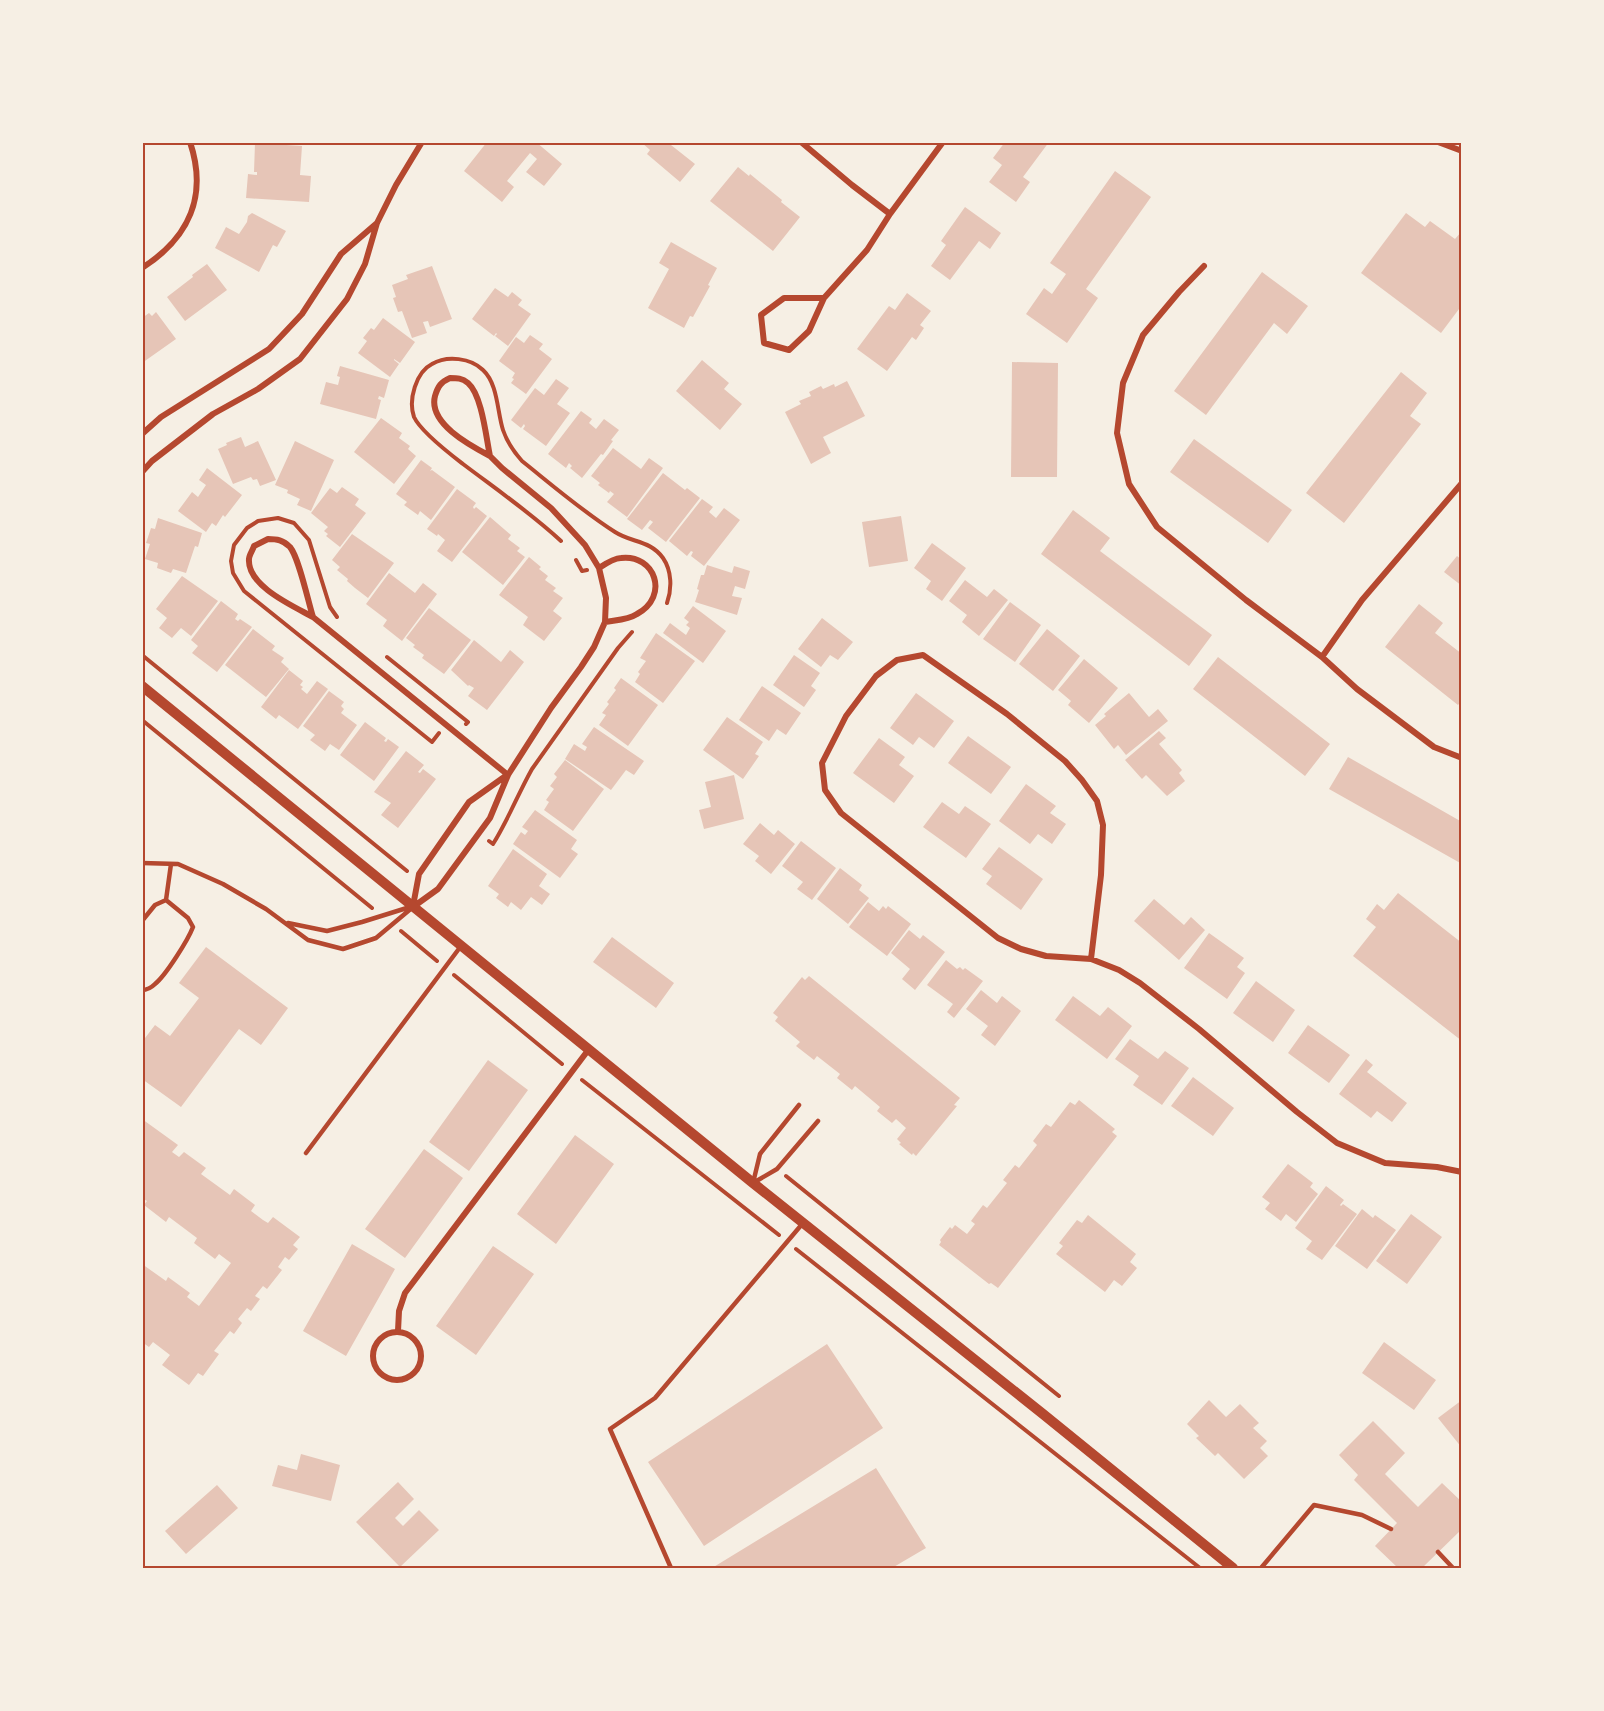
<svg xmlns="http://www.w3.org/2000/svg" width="1604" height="1711" font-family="Inter,sans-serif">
  <rect width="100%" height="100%" fill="#f6efe4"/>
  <path fill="#e6c5b7" d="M487,142H536L562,164L544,186L526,172L537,159L530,153L507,181L514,187L502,202L464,171Z
    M641,142H672L671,145L695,164L680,182L647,154L650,150Z
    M1005,142H1049L1023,177L1030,182L1016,202L989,182L1002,165L993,158Z
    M255,143L302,146L300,175L311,176L309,202L246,198L248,174L257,175V172H254Z
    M738,167L749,176L750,174L782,200L781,202L800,217L773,251L710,201Z
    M1115,171L1151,197L1086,289L1098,298L1067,343L1026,314L1044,288L1052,294L1066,274L1050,263Z
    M965,207L1001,233L990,249L979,241L950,280L931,266L946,245L941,241Z
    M252,213L286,231L277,247L273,245L259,272L215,248L226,227L239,234L247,222L248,216Z
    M1406,213L1425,227L1430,221L1455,239L1462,231V305L1441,333L1361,273Z
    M671,242L717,268L708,285L710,286L693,317L690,316L684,328L648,308L669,269L659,263Z
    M207,264L227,290L185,321L167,297L193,277L192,275Z
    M432,266L452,319L430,327L428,321L423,322L427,333L412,338L402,311L398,312L393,298L396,297L392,285L408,279L406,275Z
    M1262,272L1308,306L1287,334L1274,323L1206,415L1174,391Z
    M495,288L508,297L512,292L522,300L518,305L531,314L508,346L495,336L497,334L496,333L494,336L472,319Z
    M907,293L931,311L920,325L924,328L916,340L912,337L887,371L857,349L889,306L895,310Z
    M156,312L176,339L142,363V318L149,313L152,316Z
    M383,318L415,342L400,363L394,359V360L399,364L390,377L358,353L367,341L363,338L371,328L374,330Z
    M530,335L543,344L539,349L552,359L526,394L511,383L514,379L512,378L515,373L499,361L516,337L524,343Z
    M702,360L729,383L724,389L742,404L720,430L676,391Z
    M1012,362L1058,363L1057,477H1011Z
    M340,366L389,380L384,398L379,396L378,399L381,400L376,419L320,404L326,382L338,385L340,377L337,376Z
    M1401,372L1427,393L1410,416L1421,424L1344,523L1306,493Z
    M556,379L569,388L557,404L570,413L546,446L523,429L525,426L524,424L521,428L511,420L535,388L544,395Z
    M847,381L865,416L823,437L831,453L811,464L785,412L801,404L799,401L811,396L809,392L821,386L823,389L834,384L835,387Z
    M581,411L592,419L589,423L596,429L604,419L619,430L611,440L613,441L603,455L601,454L582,478L570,468L572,466L569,463L566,468L548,454Z
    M381,418L402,433L399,438L410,446L408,449L416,456L394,484L354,452Z
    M241,437L245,447L258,441L276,480L260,486L257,479L253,480L251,477L233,484L218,449L227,445L226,443Z
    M1194,439L1292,510L1268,543L1170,472Z
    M295,441L334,460L311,511L297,505L300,499L287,493L288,490L275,485Z
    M613,448L641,469L649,458L663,468L627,517L607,502L614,494L610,491L609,493L598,485L600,483L591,476Z
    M421,460L432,468L430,471L432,470L455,487L431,520L420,511L418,515L404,505L407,502L396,494Z
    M207,468L242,495L225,517L223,515L216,526L212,523L206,532L178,511L192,492L198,497L206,485L199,480Z
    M663,473L685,490L687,488L700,498L666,542L648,528L653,522L650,520L642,530L627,519Z
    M342,487L359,499L355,505L366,513L340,547L326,536L328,534L324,531L328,527L311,513L330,488L337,493Z
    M457,489L476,503L473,507L474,509L476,507L487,516L452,562L437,551L445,540L438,534L437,536L427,529Z
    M702,499L713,507L709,512L716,518L724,508L740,520L704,566L691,556L693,552L691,551L687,556L669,541Z
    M1073,510L1110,538L1100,551L1212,635L1189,666L1041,554Z
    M901,516L908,561L869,567L862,522Z
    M490,517L511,535L508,539L520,548L517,551L525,557L503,585L462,552Z
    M158,518L202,533L198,547L195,546L186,573L173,569L171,573L157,568L158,563L145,559L150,544L146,543L151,528L155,529Z
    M352,534L394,563L368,598L355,588L347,581L348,579L337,570L340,567L332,560Z
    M932,543L966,568L942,601L926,589L931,581L914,568Z
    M1457,556L1462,560V586L1444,572Z
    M529,557L541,567L539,569L548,576L545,580L556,588L553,591L563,598L553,611L562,618L544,641L523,625L528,617L499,595Z
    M707,565L732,573L734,566L750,571L745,589L735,586L732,596L742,598L737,615L695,602L699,590L697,589L701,575H704Z
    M389,573L415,593L423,583L437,594L402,641L383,626L387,620L366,604Z
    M182,576L218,601L191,636L181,628L172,638L159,628L167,618L156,609Z
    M965,580L987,597L994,589L1008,600L979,636L962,622L967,615L949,601Z
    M221,601L238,614L235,619L238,621L240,619L252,627L217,672L192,653L198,646L191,640Z
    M1010,602L1041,625L1015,662L983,639Z
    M1419,604L1443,623L1435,633L1462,654V700L1458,705L1385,647Z
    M693,606L726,631L703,663L663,633L670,623L686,635L690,628L686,625L689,622L684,618Z
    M429,608L471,640L444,674L422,658L424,655L413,647L415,645L406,638Z
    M822,618L853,642L838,660L830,655L821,667L798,649Z
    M253,629L275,646L272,650L284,658L281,662L289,669L266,697L225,665Z
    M1047,629L1080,656L1053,691L1019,664Z
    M656,633L695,661L663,703L635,682L640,674L638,672L646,661L640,658Z
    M474,640L501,662L510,650L524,662L487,710L468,696L474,688L469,685L468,686L451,670Z
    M794,655L820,673L811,686L816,690L804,707L773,685Z
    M1218,657L1330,744L1305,776L1193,689Z
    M1084,659L1118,688L1089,723L1068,705L1071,701L1058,690Z
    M289,670L303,681L300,685L303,687L301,689L307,694L317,681L328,689L298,729L279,715L276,719L261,707Z
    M621,678L658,705L628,746L599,725L606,715L602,713L609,704L607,702L616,690L614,688Z
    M762,686L801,713L786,735L777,729L769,741L739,720Z
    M329,691L344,702L341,706L344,709L341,713L357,725L339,750L330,744L325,751L310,740L315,735L303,726Z
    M916,693L954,721L934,748L919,737L913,745L890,728Z
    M1129,693L1149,717L1158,709L1168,721L1126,755L1118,745L1114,749L1095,725L1106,716L1104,714Z
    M727,717L763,742L755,754L759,756L743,779L703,750Z
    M365,722L386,738L384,741L386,742L388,739L399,747L374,781L340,755Z
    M594,727L644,761L634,775L626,770L611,790L565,759L574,744L585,751L587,747L582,744Z
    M1159,731L1166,738L1159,744L1182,770L1179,773L1185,781L1167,796L1146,775L1142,779L1125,760Z
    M968,736L1011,767L991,794L948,763Z
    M879,738L905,757L899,765L914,776L894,803L853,773Z
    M406,751L424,765L418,772L420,773L423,769L436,779L398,828L381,815L391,803L374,792Z
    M1348,757L1462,822V864L1329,789Z
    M565,760L604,789L573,831L544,810L549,802L546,800L554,789L550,786L557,777L554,774Z
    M734,775L744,819L704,829L699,810L711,807L705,782Z
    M1026,784L1056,806L1050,813L1066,824L1052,844L1038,834L1030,844L999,821Z
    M942,802L959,814L965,806L991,824L966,858L923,827Z
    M535,810L577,840L571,849L578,854L560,878L513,844L521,832L525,835L528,831L522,827Z
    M760,823L774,835L778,830L795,844L771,874L755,861L759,856L743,844Z
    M801,841L836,868L812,900L797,889L803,882L782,866Z
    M999,847L1043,879L1021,910L986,884L992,876L982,869Z
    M513,849L547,874L539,886L550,894L542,905L531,897L521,910L511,902L508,907L496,898L499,894L488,886Z
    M840,868L862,885L859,890L869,898L848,924L817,899Z
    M1398,893L1462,943V1041L1353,956L1376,927L1366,919L1377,904L1384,910Z
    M1154,899L1184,925L1191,917L1205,930L1179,960L1134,921Z
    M868,902L879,911L883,906L886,909L888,906L911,924L887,956L849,927Z
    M909,930L920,939L923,935L945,952L915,990L902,979L910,969L891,953Z
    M1209,933L1244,958L1237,967L1245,973L1227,999L1184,968Z
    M612,937L674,983L656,1008L593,962Z
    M206,947L288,1008L261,1045L239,1029L181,1107L142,1079V1042L155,1025L170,1036L199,998L179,983Z
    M946,960L957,969L960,967L963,970L965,968L983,981L954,1018L947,1012L953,1004L927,985Z
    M809,976L960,1098L954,1105L957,1106L916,1156L913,1153L912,1155L899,1144L901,1143L897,1139L906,1128L896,1119L892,1123L877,1111L880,1107L855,1086L852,1090L837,1078L840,1074L817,1056L814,1060L796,1046L800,1042L775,1021L778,1017L773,1013L802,977L805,980Z
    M1256,981L1295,1010L1273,1042L1233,1013Z
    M981,990L997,1003L1002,996L1021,1011L995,1046L981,1035L988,1026L966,1009Z
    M1073,996L1100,1016L1108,1007L1132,1026L1107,1059L1055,1020Z
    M1308,1025L1350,1055L1329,1083L1288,1053Z
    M1130,1039L1158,1059L1165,1051L1189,1068L1162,1105L1133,1085L1139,1076L1115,1059Z
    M1366,1059L1373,1065L1367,1072L1407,1103L1392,1122L1377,1111L1371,1118L1339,1094Z
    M488,1060L528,1090L469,1171L429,1142Z
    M1193,1077L1234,1108L1213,1136L1171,1106Z
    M1079,1100L1115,1129L1112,1132L1117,1136L998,1288L991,1283L989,1284L939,1245L941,1242L940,1240L950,1227L952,1229L955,1225L967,1234L975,1224L971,1221L983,1205L987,1208L1007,1183L1003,1180L1015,1165L1019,1168L1037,1145L1033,1141L1046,1124L1051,1127L1070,1102L1075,1105Z
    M142,1119L178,1145L172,1152L179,1157L184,1152L206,1168L201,1174L230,1195L234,1189L255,1205L251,1211L263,1220L268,1223L273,1217L300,1237L293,1245L298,1249L289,1260L285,1257L278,1267L282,1270L267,1289L263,1286L255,1296L260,1299L251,1311L247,1308L238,1319L242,1323L234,1334L230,1331L214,1351L219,1354L203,1376L198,1373L189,1385L162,1365L170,1355L153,1342L149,1347L142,1342V1264L166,1281L168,1277L190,1293L187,1297L199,1306L231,1263L219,1254L215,1259L194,1243L197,1238L169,1217L166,1222L144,1205L147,1201L142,1198Z
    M575,1135L614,1164L556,1244L517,1214Z
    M424,1149L463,1178L405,1258L365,1229Z
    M1288,1164L1313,1183L1310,1187L1318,1194L1296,1222L1286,1214L1281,1221L1265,1209L1270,1203L1262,1197Z
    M1326,1186L1344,1200L1340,1205L1341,1206L1343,1204L1357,1214L1322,1260L1306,1249L1312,1241L1295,1228Z
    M1362,1209L1373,1218L1375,1215L1396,1230L1367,1269L1335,1246Z
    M1411,1214L1442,1237L1407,1284L1376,1261Z
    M1088,1215L1136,1254L1130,1262L1137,1268L1122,1286L1114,1280L1105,1292L1056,1254L1063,1246L1059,1243L1077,1220L1082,1223Z
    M352,1244L395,1269L346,1356L303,1331Z
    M493,1246L534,1274L476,1355L436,1326Z
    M1384,1342L1436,1380L1414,1410L1362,1373Z
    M827,1344L883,1428L704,1546L648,1462Z
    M1209,1400L1226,1417L1240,1404L1259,1423L1253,1428L1267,1441L1260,1448L1268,1456L1244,1479L1218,1453L1215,1456L1196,1438L1199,1436L1187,1424Z
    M1462,1400V1448L1438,1418Z
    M1373,1421L1405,1453L1385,1474L1418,1507L1442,1483L1462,1502V1529L1422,1568H1398L1375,1546L1397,1523L1354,1480L1358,1475L1339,1455Z
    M301,1454L340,1465L331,1501L272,1486L278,1465L297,1470Z
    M876,1468L926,1548L892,1568H712Z
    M398,1482L414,1499L395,1518L403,1526L419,1510L439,1530L400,1567L356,1522Z
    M217,1485L238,1508L186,1554L165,1531Z"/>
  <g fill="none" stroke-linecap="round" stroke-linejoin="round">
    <path stroke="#b5482f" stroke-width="4" d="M561,541C531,513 496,489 463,464C450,454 421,432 414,417C408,400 416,372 432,364C447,355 471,358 483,370C498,384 497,411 503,430C507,442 513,451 522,461C552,485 582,511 615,532C632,543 650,540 663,558C672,571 672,589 667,603
      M576,560L582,571L587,570
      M337,617L330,607L309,540L294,523L278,518L258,521L247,528L234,545L231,561L233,573L244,591L432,742L439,733
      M142,655L407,871
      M387,657L468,722L466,724
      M142,720L372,908
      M489,841L493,844C508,820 518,794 532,769L618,648L632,632
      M401,931L437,961
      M454,975L562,1064
      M582,1080L779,1235
      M786,1176L1059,1396
      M796,1249L1200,1568"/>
    <path stroke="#b5482f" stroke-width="4.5" d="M142,863L178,864L223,884L266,909L308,940L343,949L376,938L413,907
      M166,900L171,864
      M142,921L155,905L166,900
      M288,923L327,931L362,922L410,907
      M142,990C147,990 151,988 155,984C166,975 188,940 193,927L188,918L166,900
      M306,1153L461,946
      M753,1183L760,1154L799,1105
      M753,1183L777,1169L818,1121
      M1438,1552L1453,1568
      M671,1568L610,1429L655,1398L803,1223
      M1261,1568L1314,1505L1362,1515L1391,1529"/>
    <path stroke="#b5482f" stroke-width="6" d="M801,142L852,185L890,214
      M1438,142L1462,151
      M1204,266L1179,292L1143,335L1123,383L1117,433L1129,484L1157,527L1246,600L1322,657L1357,689L1434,747L1462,758
      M142,268C189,238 208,196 190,142
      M784,298H824L809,331L789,350L764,343L761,315Z
      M824,298L867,250L890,214L943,142
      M450,378C457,378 462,378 468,383C482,395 486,437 490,456C469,445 428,423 435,396C438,386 441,382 450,378Z
      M142,434L161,417L269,349L302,314L341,254L377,223
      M142,472L152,461L213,414L258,389L300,359L347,299L365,264L377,223L396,185L422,142
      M268,539C277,539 283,540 290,547C299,558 308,601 313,617C293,606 247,586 249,559C249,555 253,550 254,546Z
      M599,568C605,564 614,558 621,558C655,554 670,596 637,614C628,620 616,620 605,622
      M313,617L508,775
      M1322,657L1362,600L1462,483
      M413,906L419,874L469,802L507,775
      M413,907L438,889L490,818L508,775L551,708L581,667L594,647L605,622L606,598L599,568L585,545L551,508L502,468L490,456
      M1091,959L1101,875L1103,825L1097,801L1082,780L1065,761L1007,714L923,655L897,660L876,676L846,716L822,763L825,790L841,813L998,938L1021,949L1046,956L1091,959L1119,970L1140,983L1199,1029L1297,1112L1337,1143L1385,1163L1437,1167L1462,1172
      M398,1331L399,1311L405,1293L589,1049
      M373 1356a24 24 0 1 1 48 0a24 24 0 1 1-48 0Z"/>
    <path stroke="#b5482f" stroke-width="10" d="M142,686L753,1183L1043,1414L1233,1568"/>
  </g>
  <rect width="1604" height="1711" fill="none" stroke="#f6efe4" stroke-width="288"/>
  <rect x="144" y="144" width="1316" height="1423" fill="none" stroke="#b5482f" stroke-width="2"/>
</svg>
